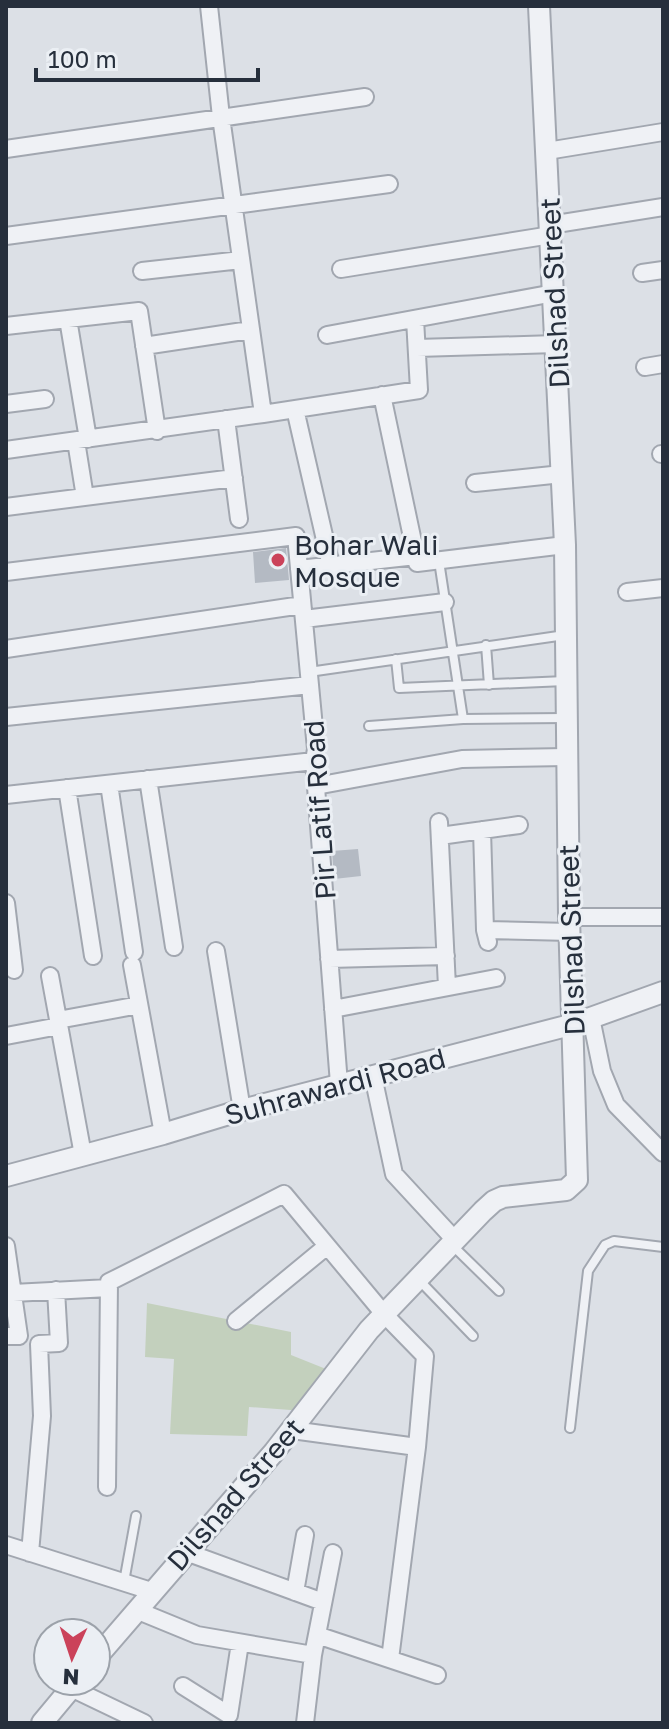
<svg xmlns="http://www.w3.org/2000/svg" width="669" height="1729" font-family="'Golos Text',sans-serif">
  <rect width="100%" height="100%" fill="#dce0e6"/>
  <path fill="#c3d0bd" d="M147,1303L291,1332V1355L336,1373L304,1411L249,1407L247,1436L170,1434L174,1359L145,1357Z"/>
  <path fill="#b4bac3" d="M286,548L289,580L255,583L253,552Z
    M358,849L361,876L334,879L332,851Z"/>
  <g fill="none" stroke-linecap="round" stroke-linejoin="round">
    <g stroke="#a2a7b0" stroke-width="12">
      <path id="service" d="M439,561L463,719
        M486,645L489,685
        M396,659L399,688L565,681
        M309,672L565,635
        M369,726L463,719L565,718
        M451,1244L499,1291
        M418,1279L473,1336
        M570,1428L588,1271L605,1245L614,1241L663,1247
        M124,1582L136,1516"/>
    </g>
    <g stroke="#a2a7b0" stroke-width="20">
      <path id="minor" d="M6,149L365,97
        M547,151L663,132
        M550,225L663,207
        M6,236L389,184
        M341,269L551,235
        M142,271L241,260
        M642,273L663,270
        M68,319L88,439
        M6,326L139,311L157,431
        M327,335L554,293
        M144,346L250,330
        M417,348L556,344
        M645,367L663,364
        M382,395L416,556
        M6,404L45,399
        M295,409L331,566
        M263,414L419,390L415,319
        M226,419L239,519
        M76,441L85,497
        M6,450L263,414L221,117L209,6
        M661,454H663
        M475,483L562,474
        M6,507L234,478
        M299,569L416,556L417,563L565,545
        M6,572L296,536L316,749L314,761L339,1084
        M627,592L663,588
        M304,619L445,602
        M6,649L302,605
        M6,717L310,685
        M148,779L174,947
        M109,784L134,952
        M316,786L462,759L566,757
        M67,788L93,956
        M6,795L314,761
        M439,822L447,987
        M482,830L485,930L488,942
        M440,836L519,825
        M6,903L14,970
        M569,917H663
        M485,930L570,932
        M216,951L242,1110
        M329,959L446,956
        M132,965L163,1134
        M50,976L83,1155
        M333,1009L496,978
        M591,1018L602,1071L616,1105L663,1153
        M58,1020L139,1005
        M6,1036L59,1026
        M373,1076L394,1174L455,1240
        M6,1246L19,1336H6
        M13,1293L109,1288
        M236,1321L327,1246
        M292,1430L417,1447
        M107,1487L109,1282L284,1194L384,1314L425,1356L417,1447L390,1659
        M6,1545L151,1591
        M186,1552L323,1602
        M30,1553L42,1416L39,1344L59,1343L56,1290
        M295,1592L305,1535
        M136,1610L197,1635L313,1655L333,1553
        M317,1635L437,1675
        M183,1686L229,1715L240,1643
        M71,1688L144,1723
        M305,1723L313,1655"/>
    </g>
    <g stroke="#a2a7b0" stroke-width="24">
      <path id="tertiary" d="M6,1176L163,1134L242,1110L574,1024L663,992
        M96,1658L274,1452L369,1330L483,1211L494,1201L503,1197L566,1190L577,1180L569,917L565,545L539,6
        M42,1723L77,1681"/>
    </g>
    <use href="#service" stroke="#eff1f5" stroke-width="8"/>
    <use href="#minor" stroke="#eff1f5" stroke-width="16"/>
    <use href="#tertiary" stroke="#eff1f5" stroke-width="20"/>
  </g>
  <circle fill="#cb425a" stroke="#ebeff4" stroke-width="3" cx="278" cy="560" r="8"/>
  <g text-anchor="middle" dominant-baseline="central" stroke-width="6" stroke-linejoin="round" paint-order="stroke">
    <g font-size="28" fill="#262f3c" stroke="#ebeff4">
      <text transform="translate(554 293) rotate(-93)">Dilshad Street</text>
      <text transform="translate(319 810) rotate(-94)">Pir Latif Road</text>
      <text transform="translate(571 940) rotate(-92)">Dilshad Street</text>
      <text transform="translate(335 1086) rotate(-15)">Suhrawardi Road</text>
      <text transform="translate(235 1494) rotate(-49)">Dilshad Street</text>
    </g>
    <g font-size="28" fill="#262f3c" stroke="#ebeff4" text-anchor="start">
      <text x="294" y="544">Bohar Wali<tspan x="294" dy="32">Mosque</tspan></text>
    </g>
  </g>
  <rect width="669" height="1729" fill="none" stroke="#262f3c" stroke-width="16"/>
  <g transform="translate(72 1657) rotate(183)"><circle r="38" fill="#ebeff4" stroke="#9ca2aa" stroke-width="2"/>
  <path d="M0-6L14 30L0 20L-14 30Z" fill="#cb425a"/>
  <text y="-12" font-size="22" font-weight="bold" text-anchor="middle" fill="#262f3c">N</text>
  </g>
  <path d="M36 68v12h222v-12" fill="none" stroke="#262f3c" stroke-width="4"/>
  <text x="48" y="68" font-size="24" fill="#262f3c" stroke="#ebeff4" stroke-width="6" paint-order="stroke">100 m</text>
</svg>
